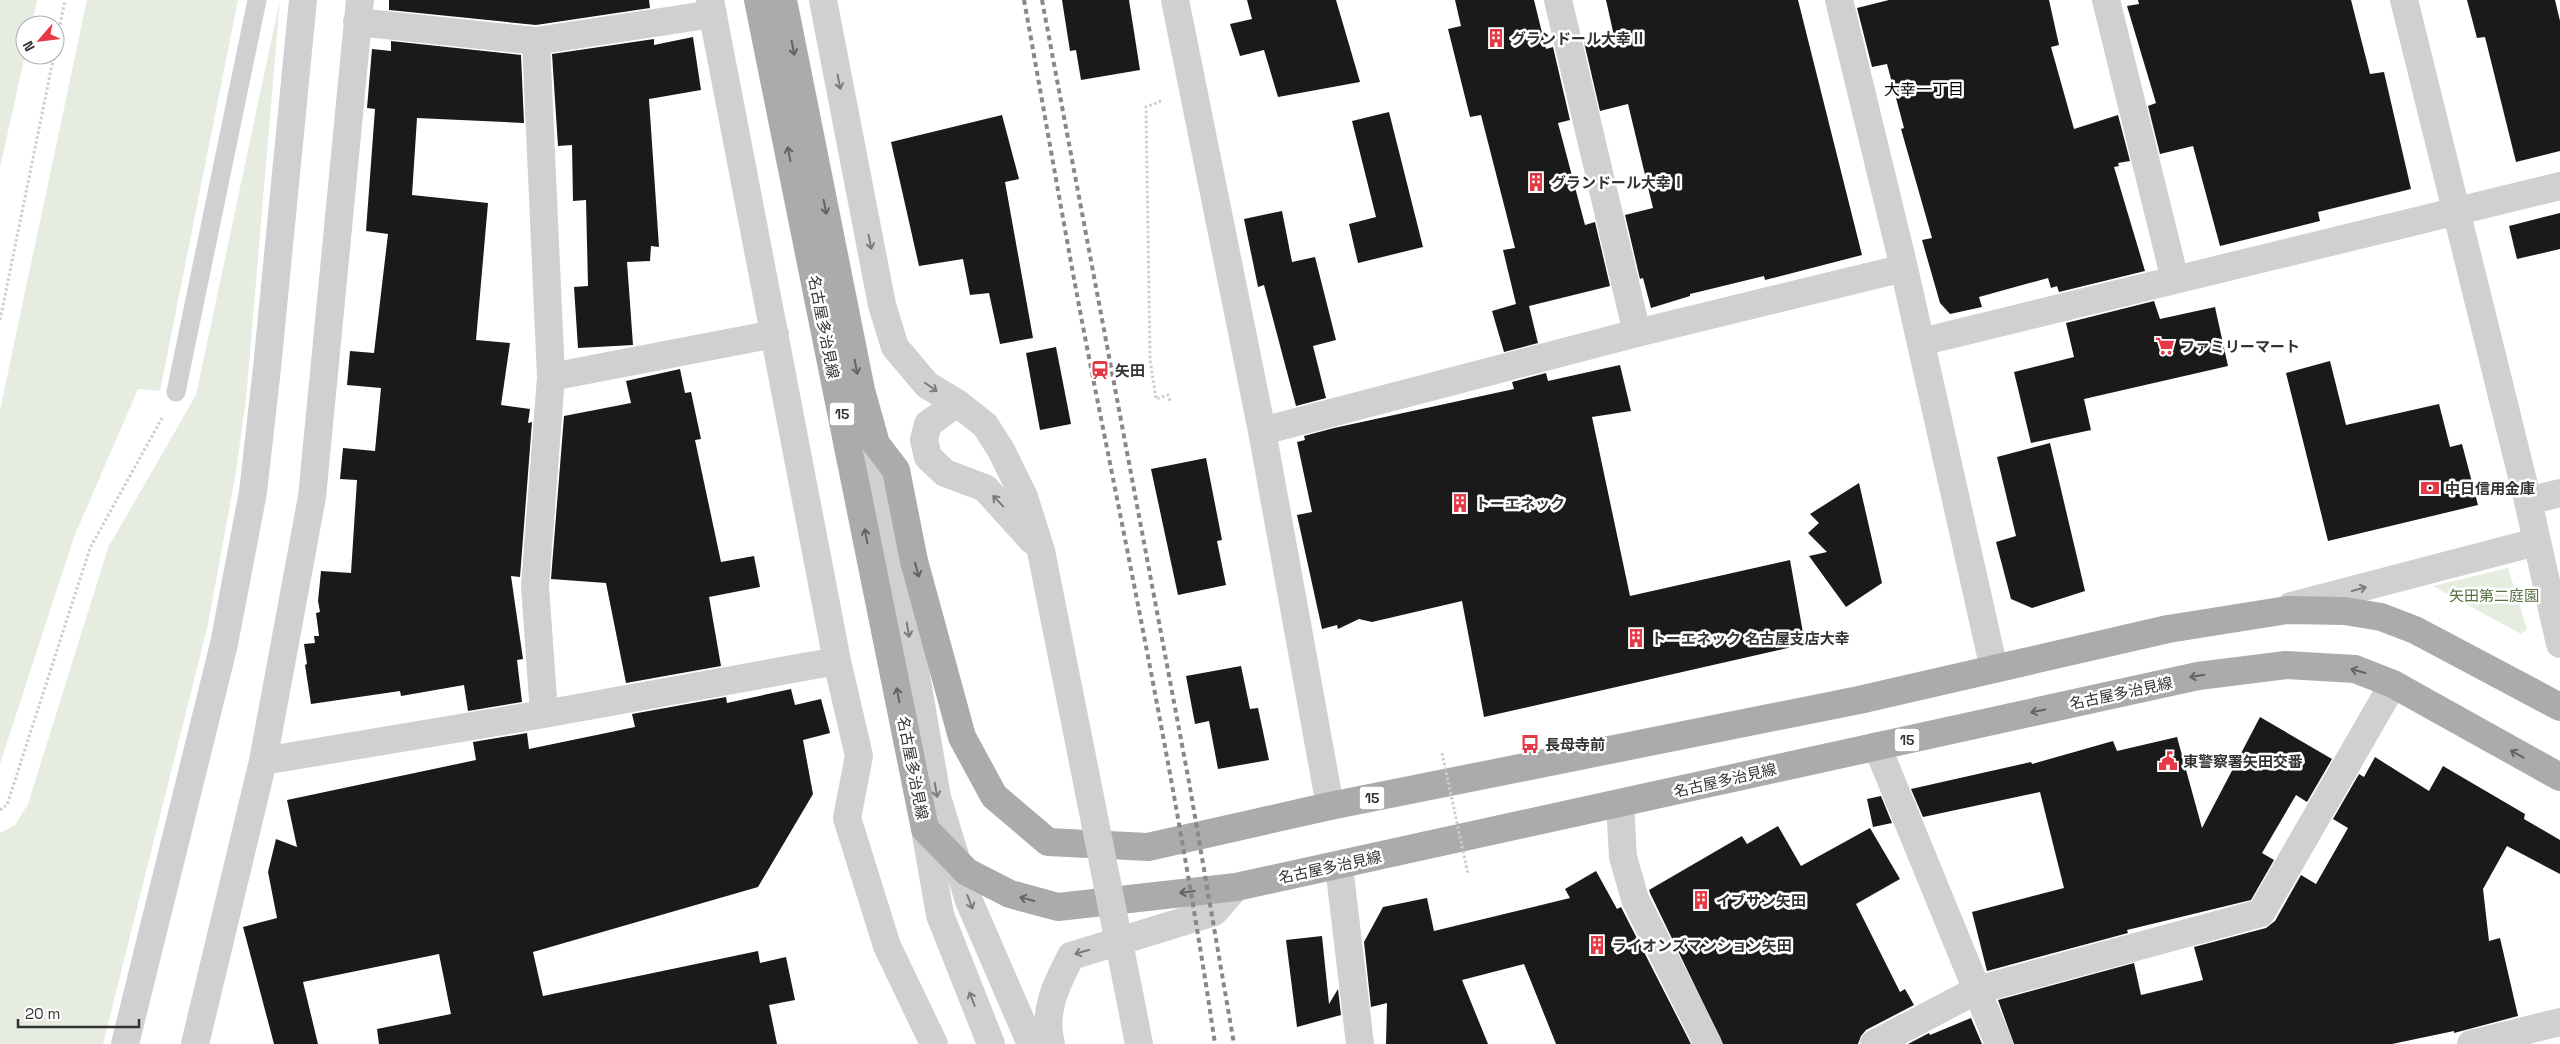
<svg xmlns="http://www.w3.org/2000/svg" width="2560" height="1044" font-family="'Space Grotesk','Noto Sans JP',sans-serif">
  <rect width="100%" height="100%" fill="#fff"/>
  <path fill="#e6ecdf" d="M0,0H37L32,25H25V55L0,168Z
    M87,0H238L160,391L138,389L74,537L0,764V410Z
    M280,0L246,399L236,472L208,624L103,1044H0V833L15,825L28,804L108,548L196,395Z
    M2508,568L2527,629L2521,634L2433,586Z"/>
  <path fill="#1a1a1a" d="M389,0H649L650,8L536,25L389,10Z
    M1062,0H1129L1140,70L1081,80L1076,50L1070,51Z
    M1247,0H1336L1360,82L1278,97L1264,50L1240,56L1230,24L1252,19Z
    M1455,0H1534L1546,49L1553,47L1570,120L1558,123L1585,225L1595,222L1610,286L1529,306L1538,343L1504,352L1492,311L1516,304L1503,250L1515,248L1481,115L1470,117L1448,29L1461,26Z
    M1606,0H1798L1862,255L1765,280L1764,276L1690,294V296L1651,308L1643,278L1640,279L1625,215L1653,208L1628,104L1600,111L1584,42L1614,36Z
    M1889,0H2049L2059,45L2051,47L2074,129L2118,115L2130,161L2118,163L2119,166L2114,167L2145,271L2059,292L2057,286L2051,288L2048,278L1979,297L1982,307L1950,314L1940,303L1922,240L1932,238L1901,129L1904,128L1887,64L1872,67L1857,8Z
    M2138,0H2351L2370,74L2384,72L2411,189L2318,212L2320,221L2220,246L2193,146L2160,154L2148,106L2156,103L2127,6L2139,4Z
    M2467,0H2555L2560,21V151L2516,162L2485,37L2477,38Z
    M693,37L701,90L649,99L659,247L651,246L650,261L627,262L633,345L578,348L574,287L588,286L586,200L573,201L572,145L558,146L552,54L654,39V45Z
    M391,41L521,55L524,123L417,118L412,195L488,203L476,340L510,343L501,405L530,409L528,423L532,422L520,577L511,576L523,659L517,660L522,702L468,711L464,685L401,696L400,691L311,704L305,665L307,664L304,644L315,643L314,636H319L316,613L320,612L318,601L321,571L351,573L357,480L340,479L343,448L375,451L381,388L347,385L350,351L374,353L388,234L366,231L375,109L367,108L372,49L391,51Z
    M1389,112L1423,247L1358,263L1349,224L1376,217L1352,121Z
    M1002,115L1019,179L1005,182L1033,338L1000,344L989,293L970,295L963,259L919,266L891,142Z
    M1282,211L1292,262L1315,257L1336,340L1313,346L1326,398L1296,406L1264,285L1258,287L1244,219Z
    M2560,213V249L2517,259L2509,226Z
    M2154,301L2160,319L2215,307L2228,366L2084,399L2091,430L2031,443L2014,372L2074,357L2066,323Z
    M1056,347L1071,424L1040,430L1026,353Z
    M2330,361L2346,425L2439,404L2450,447L2462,444L2478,505L2328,541L2286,373Z
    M1620,365L1631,411L1592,417L1630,596L1790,560L1805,644L1484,717L1462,601L1372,622L1359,619L1338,629L1337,625L1322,629L1297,515L1312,512L1297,442L1305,440L1304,436L1334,428L1514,389L1512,382L1546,373L1548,381Z
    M680,369L685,393L691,392L701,439L695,440L721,562L754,556L760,587L709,597L721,666L626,683L606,583L551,579L564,416L631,403L626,381Z
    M2050,443L2085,591L2032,608L2011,599L1996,542L2016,536L1997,457Z
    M1206,458L1222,540L1217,541L1226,585L1178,595L1151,469Z
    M1859,483L1882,583L1846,607L1809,556L1827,552L1808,533L1819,523L1810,514Z
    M1241,666L1250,709L1258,708L1269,760L1218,769L1209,721L1195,724L1186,676Z
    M791,689L795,705L821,699L830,733L803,740L813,794L758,887L533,952L543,996L758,951L760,963L786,957L795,1000L769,1005L777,1044H379L377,1029L451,1014L439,954L303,982L318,1044H274L243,927L277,918L268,872L276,839L297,847L287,800L476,760L473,742L527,733L529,749L635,727L632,714L726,697L727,703Z
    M2260,717L2332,759L2307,802L2296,795L2262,853L2274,860L2251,900L2127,930L2128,933L1987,971L1972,912L2064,888L2040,792L1923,817L1911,789L2031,762L2032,764L2113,741L2117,751L2177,737L2202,828Z
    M2375,757L2429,791L2443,766L2525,814L2524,819L2560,840V874L2507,846L2483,889L2489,941L2500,938L2518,1016L2454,1033V1031L2392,1044H2014L1998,1000L2134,963L2141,995L2203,980L2194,947L2266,928L2275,921L2301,875L2316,884L2348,828L2333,819L2359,774L2364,777Z
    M1881,796L1892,823L1873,827L1867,799Z
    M1778,826L1801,866L1870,828L1900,879L1856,904L1900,992L1905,989L1914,1005L1866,1030L1861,1036L1858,1044H1723L1650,893L1649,890L1742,836L1747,844Z
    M1596,871L1617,909L1621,907L1691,1044H1556L1524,964L1462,980L1488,1044H1386L1387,1003L1371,1007L1364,942L1383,907L1427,898L1434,931L1570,898L1565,889Z
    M1322,936L1329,1004L1338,989L1341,1015L1297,1027L1286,940Z
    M1971,1018L1982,1044H1908L1929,1033L1930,1035Z"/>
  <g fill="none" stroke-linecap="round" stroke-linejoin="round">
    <path stroke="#cdcdcd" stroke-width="3" stroke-dasharray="2.5 2.5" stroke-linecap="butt" d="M55,49L65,0
      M1161,101L1146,107L1150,360L1156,399L1168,395L1170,401
      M0,320L54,55
      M0,810L7,805L90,548L162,418"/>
    <path stroke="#d0d0d0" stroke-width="19" d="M176,392L257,0"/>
    <path stroke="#d0d0d0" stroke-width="28" d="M710,0L837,661L859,756L847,818L887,946L934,1044
      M823,0L882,305L895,347L927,385L957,403L985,425L1001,450L1024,497L1041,551
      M1175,0L1262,431L1330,806
      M1558,0L1637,333
      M1839,0L1904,268L1994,669
      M2106,0L2175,280
      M357,22L536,41L713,14
      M536,41L551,377L535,586L544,714
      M1921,342L2560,186
      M551,377L775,334
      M957,403L928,424L924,440L928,457L945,473L985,488L1032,540
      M1262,431L1637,333L1904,268
      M2528,501L2560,493
      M2291,606L2536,542
      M1877,746L1999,1044
      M263,761L544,714L837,661
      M1620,804L1623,857L1635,899L1708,1044
      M1339,866L1360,1044
      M195,1044L263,761L312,497L360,0
      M1874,1044L1977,990L2261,913L2393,684
      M2471,1044L2560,1022"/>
    <path stroke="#d0d0d0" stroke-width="28" d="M2404,0L2528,501L2560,644
      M876,444L937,797L969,901L1031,1044
      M925,829L940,915L991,1044
      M1128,988L1139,1044
      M125,1044L224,644L253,492L267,368L303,0
      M1051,1044C1042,1012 1057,983 1071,956L1214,912L1236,887"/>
    <path stroke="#ababab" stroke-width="28" d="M758,0L925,829L967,872L1010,894L1058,907L1236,887L2198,676L2286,665L2355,669L2393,684L2560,777
      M783,0L861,390L876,444L896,470L914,561L962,737L994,796L1048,842L1148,847L1330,806L1859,700L2168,629L2287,610L2345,611L2381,617L2415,630L2560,707"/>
    <path stroke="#888" stroke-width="4" stroke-dasharray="5 4" stroke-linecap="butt" d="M1024,0C1047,126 1068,252 1093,378C1137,599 1182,820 1215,1044
      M1042,0L1189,782L1234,1044"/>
    <path stroke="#cdcdcd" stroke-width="3" stroke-dasharray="2.5 2.5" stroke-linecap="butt" d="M1442,753L1468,874"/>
    <path stroke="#d0d0d0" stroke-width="28" d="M1041,551L1128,988"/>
  </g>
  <defs><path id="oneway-shaft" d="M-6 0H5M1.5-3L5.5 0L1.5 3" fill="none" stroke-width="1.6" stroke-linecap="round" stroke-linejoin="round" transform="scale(1.25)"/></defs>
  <g stroke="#636363">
    <use href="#oneway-shaft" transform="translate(793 48) rotate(79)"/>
    <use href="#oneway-shaft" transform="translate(789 154) rotate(-101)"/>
    <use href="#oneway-shaft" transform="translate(825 207) rotate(79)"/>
    <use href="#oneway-shaft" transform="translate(856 367) rotate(79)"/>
    <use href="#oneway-shaft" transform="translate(866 536) rotate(-101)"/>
    <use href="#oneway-shaft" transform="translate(917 570) rotate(75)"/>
    <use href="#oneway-shaft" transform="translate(2358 671) rotate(-164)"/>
    <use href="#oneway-shaft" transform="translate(2197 676) rotate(170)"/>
    <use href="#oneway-shaft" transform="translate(898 695) rotate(-101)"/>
    <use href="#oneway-shaft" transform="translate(2038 711) rotate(168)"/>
    <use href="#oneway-shaft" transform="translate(2517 754) rotate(-151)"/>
    <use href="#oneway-shaft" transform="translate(1187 892) rotate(173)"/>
    <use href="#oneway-shaft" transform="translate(1027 899) rotate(-165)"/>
  </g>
  <g stroke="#7a7a7a">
    <use href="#oneway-shaft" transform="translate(839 82) rotate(79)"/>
    <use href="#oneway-shaft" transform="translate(870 242) rotate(79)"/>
    <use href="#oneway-shaft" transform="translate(931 387) rotate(35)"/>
    <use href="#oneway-shaft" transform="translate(998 501) rotate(-134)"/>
    <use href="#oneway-shaft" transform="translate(2359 589) rotate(-15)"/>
    <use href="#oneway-shaft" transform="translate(908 630) rotate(80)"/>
    <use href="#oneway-shaft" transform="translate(936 790) rotate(80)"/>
    <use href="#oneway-shaft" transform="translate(970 902) rotate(69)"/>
    <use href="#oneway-shaft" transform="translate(1082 952) rotate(163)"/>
    <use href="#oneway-shaft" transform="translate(972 999) rotate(-111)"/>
  </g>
  <defs>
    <g id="building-bare" transform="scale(1.5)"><path d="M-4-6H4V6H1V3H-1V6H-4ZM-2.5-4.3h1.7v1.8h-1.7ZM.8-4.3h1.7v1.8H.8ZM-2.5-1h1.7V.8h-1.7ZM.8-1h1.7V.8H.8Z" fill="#e63946" stroke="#fff" stroke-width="2.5" paint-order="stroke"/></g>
    <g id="supermarket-bare" transform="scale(1.5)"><path d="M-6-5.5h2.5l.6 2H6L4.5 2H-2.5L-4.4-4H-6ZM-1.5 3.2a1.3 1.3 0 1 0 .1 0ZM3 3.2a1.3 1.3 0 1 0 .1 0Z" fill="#e63946" stroke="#fff" stroke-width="2.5" paint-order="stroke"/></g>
    <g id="station-bare" transform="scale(1.5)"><path d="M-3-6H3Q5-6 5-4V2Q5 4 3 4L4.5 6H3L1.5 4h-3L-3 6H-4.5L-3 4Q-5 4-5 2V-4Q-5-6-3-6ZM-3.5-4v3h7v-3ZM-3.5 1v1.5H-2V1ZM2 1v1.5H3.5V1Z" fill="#e63946" stroke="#fff" stroke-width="2.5" paint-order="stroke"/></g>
    <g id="bank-bare" transform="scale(1.5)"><path d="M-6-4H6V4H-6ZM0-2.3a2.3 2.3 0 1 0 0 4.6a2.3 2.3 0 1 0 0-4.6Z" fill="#e63946" stroke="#fff" stroke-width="2.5" paint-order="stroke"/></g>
    <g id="bus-bare" transform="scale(1.5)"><path d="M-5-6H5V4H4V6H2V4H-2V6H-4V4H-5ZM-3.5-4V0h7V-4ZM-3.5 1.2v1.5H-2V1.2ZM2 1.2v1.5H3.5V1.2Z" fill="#e63946" stroke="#fff" stroke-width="2.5" paint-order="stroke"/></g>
    <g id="civic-bare" transform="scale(1.5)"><path d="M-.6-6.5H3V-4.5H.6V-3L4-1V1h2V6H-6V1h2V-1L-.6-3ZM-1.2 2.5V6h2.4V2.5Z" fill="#e63946" stroke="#fff" stroke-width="2.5" paint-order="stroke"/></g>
  </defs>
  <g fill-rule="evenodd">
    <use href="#building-bare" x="1496" y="38"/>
    <use href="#building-bare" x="1536" y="182"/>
    <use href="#supermarket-bare" x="2165" y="346"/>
    <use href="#station-bare" x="1100" y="370"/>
    <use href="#bank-bare" x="2430" y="488"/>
    <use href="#building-bare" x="1460" y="503"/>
    <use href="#building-bare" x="1636" y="638"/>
    <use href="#bus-bare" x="1530" y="744"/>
    <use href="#civic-bare" x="2168" y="761"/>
    <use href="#building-bare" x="1701" y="900"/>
    <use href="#building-bare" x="1597" y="945"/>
  </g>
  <g text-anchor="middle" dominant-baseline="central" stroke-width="5" stroke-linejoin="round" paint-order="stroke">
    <g fill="#fff" stroke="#707070" stroke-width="1">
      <rect x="829.5" y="402.5" width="25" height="23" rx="4"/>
      <rect x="1894.5" y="728.5" width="25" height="23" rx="4"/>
      <rect x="1359.5" y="786.5" width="25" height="23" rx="4"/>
    </g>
    <g font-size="14" font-weight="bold" fill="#333">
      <text x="842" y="414">15</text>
      <text x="1907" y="740">15</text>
      <text x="1372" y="798">15</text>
    </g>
    <g font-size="15" font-weight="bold" fill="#333" stroke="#fff" text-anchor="start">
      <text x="1511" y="38">グランドール大幸Ⅱ</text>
      <text x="1551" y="182">グランドール大幸Ⅰ</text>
      <text x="2180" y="346">ファミリーマート</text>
      <text x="1115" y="370">矢田</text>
      <text x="2445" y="488">中日信用金庫</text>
      <text x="1475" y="503">トーエネック</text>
      <text x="1651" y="638">トーエネック 名古屋支店大幸</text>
      <text x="1545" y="744">長母寺前</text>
      <text x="2183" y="761">東警察署矢田交番</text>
      <text x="1716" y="900">イブサン矢田</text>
      <text x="1612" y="945">ライオンズマンション矢田</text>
    </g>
    <g font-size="15" fill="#333" stroke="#fff">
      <text transform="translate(824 327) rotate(79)">名古屋多治見線</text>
      <text transform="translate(2121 693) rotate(-12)">名古屋多治見線</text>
      <text transform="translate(913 768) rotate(79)">名古屋多治見線</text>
      <text transform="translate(1725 780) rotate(-13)">名古屋多治見線</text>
      <text transform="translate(1330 867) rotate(-12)">名古屋多治見線</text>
    </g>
    <g font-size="15" fill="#56703f" stroke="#fff">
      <text x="2494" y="595">矢田第二庭園</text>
    </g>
    <g font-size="16" fill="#000" stroke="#fff">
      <text x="1924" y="89">大幸一丁目</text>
    </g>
  </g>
  <g transform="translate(40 40) rotate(242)"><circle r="24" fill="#ffffff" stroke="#adadad"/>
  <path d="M0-4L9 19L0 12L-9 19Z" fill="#e63946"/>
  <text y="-8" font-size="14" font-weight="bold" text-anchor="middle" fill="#333333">N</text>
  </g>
  <path d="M18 1019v8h121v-8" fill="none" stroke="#333333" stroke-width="2.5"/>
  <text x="25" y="1019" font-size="15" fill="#333333" stroke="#ffffff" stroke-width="4" paint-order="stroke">20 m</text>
</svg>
